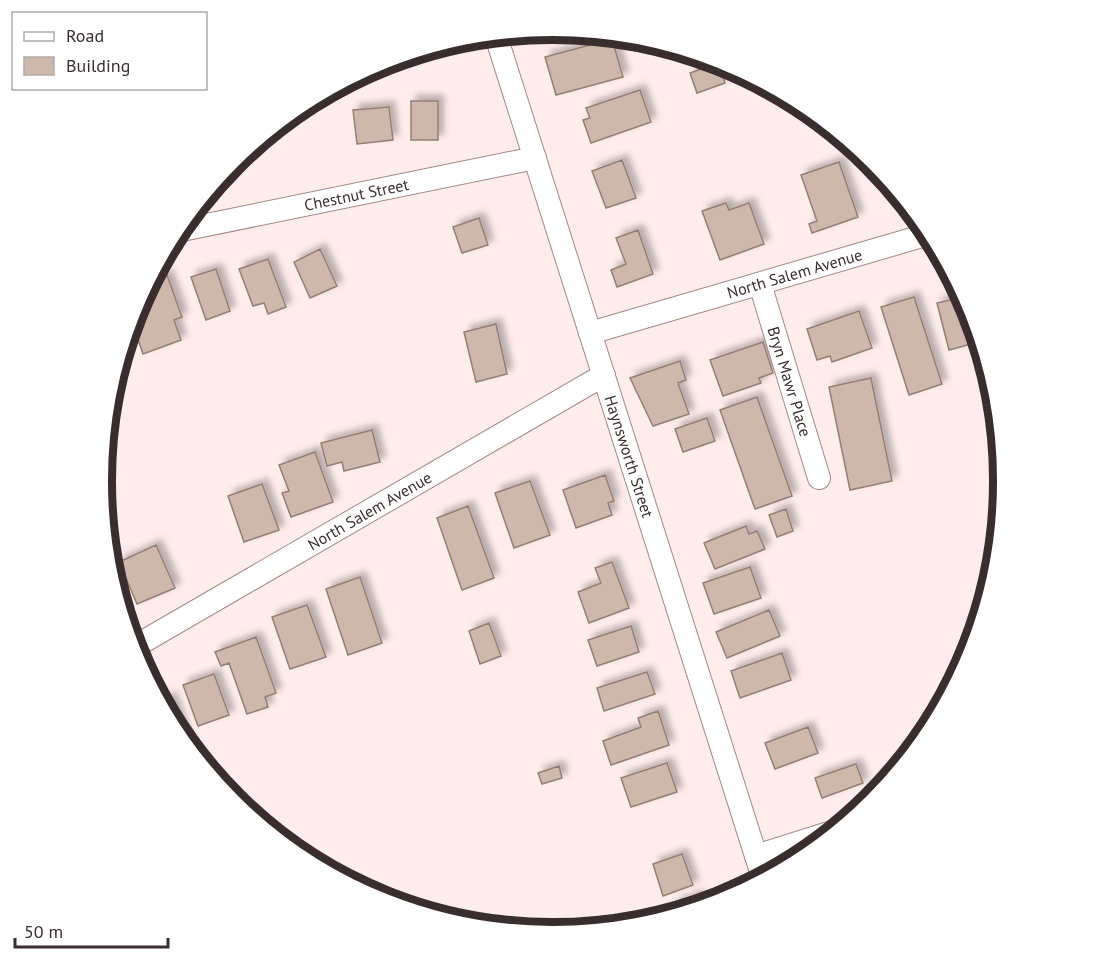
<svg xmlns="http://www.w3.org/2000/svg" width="1105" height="962" font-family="'PT Sans',sans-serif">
  <defs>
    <filter id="shadow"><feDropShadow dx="5.5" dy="-5.5" stdDeviation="3" flood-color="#0004"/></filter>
  </defs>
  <rect width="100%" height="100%" fill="#feedeb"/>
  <path fill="#ceb8ab" stroke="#947f74" stroke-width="1.5" filter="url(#shadow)" d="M558,30L576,32L577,39L560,42Z
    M612,39L623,77L556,95L545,57Z
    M718,63L725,83L697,93L690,73Z
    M640,90L651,122L591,143L583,120L590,118L586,108Z
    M411,101H438V140H411Z
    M389,107L393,140L357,144L353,110Z
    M622,160L636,198L606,208L592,171Z
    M839,162L858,217L812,233L809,224L817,221L801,175Z
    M889,184L904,202L897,205Z
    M726,203L729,210L749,203L764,244L720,260L702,211Z
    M479,218L488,245L462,253L453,227Z
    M638,230L653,274L617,287L611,270L626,264L616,238Z
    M320,249L337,286L310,298L294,262Z
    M268,259L286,307L268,314L264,303L253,306L239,269Z
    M216,269L230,311L206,320L191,277Z
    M167,275L182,317L174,320L181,340L143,354L132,322L136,308L150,282Z
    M914,297L942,384L909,395L881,307Z
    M963,297L969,309L979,342L949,350L937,303Z
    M859,311L872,348L832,362L830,356L817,360L807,329Z
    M496,324L507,374L476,382L464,332Z
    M763,342L773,373L759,378L761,383L723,396L710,360Z
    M680,361L686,380L678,383L689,414L653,426L630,378Z
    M871,378L892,481L850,490L829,387Z
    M757,397L792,496L755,509L720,410Z
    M707,418L715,441L683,452L675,429Z
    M372,430L380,462L344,471L342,462L327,466L321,443Z
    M315,452L333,502L291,517L282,493L289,491L279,465Z
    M605,475L614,501L608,503L612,515L576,528L563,490Z
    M530,481L550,535L514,548L495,493Z
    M262,484L279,530L244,542L228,496Z
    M468,506L494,578L462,590L437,518Z
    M786,509L793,531L777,537L769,515Z
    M746,526L749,534L757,531L765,549L715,569L704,543Z
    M156,545L175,588L137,604L119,562Z
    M612,562L629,608L589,623L578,592L601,583L595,568Z
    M750,567L761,598L714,614L703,583Z
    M360,577L382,643L348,655L326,589Z
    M307,605L326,657L290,669L272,617Z
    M769,610L780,636L727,658L716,632Z
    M489,623L501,656L480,664L469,631Z
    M631,626L639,652L597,666L588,640Z
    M256,637L276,693L265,697L268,707L247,714L229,663L221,666L215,652Z
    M782,653L791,680L740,698L731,671Z
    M647,672L655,694L604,711L597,688Z
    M214,674L229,715L198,726L183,685Z
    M171,698L186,739H184L177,731L161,701Z
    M658,711L669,745L611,765L603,741L641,727L638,718Z
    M808,727L818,753L775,769L765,743Z
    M667,763L677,792L631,807L621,778Z
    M856,764L863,783L822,798L815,778Z
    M559,766L562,778L542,784L538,773Z
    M682,854L693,885L663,896L653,864Z
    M698,896L701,905L675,913L673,905Z"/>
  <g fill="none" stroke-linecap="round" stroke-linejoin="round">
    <g stroke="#a28884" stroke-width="24">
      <g id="street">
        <path id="s1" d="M496,36L763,878"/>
        <path id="s2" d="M177,231L535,158"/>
        <path id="s3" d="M760,284L819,478"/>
        <path id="s4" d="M590,333L929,234"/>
        <path id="s5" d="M134,647L604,375"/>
        <path d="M756,856L832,832"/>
      </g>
    </g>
    <use href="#street" stroke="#fff" stroke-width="22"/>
  </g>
  <g text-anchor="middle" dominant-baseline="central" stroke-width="4.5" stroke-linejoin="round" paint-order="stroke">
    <g font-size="16" fill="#392e2d" stroke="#fff">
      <text stroke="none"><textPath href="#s2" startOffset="183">Chestnut Street</textPath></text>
      <text stroke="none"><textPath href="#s4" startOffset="213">North Salem Avenue</textPath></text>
      <text stroke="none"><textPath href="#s3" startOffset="102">Bryn Mawr Place</textPath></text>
      <text stroke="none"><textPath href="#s1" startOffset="441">Haynsworth Street</textPath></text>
      <text stroke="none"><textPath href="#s5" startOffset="272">North Salem Avenue</textPath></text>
    </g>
  </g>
  <path d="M0 0H1105V962H0ZM552 40H553A440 440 0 0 1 993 480V482A440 440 0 0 1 553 922H552A440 440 0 0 1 112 482V480A440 440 0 0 1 552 40Z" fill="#fff" fill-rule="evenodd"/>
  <path fill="none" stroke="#392e2d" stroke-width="8" d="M552 40H553A440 440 0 0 1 993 480V482A440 440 0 0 1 553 922H552A440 440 0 0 1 112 482V480A440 440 0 0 1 552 40Z"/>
  <rect x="12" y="12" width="195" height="78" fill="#ffffff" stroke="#b0abab" stroke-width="1.5"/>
  <rect x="24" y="32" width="30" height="9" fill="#ffffff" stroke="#b0abab" stroke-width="1.5"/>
  <text x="66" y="42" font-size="18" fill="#392e2d">Road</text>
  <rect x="24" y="57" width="30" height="18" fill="#ceb8ab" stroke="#b0abab" stroke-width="1.5"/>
  <text x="66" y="72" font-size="18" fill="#392e2d">Building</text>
  <path d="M15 938v9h153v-9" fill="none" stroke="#392e2d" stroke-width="3"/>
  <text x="24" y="938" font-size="18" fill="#392e2d" stroke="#ffffff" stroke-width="4.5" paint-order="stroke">50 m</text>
</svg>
